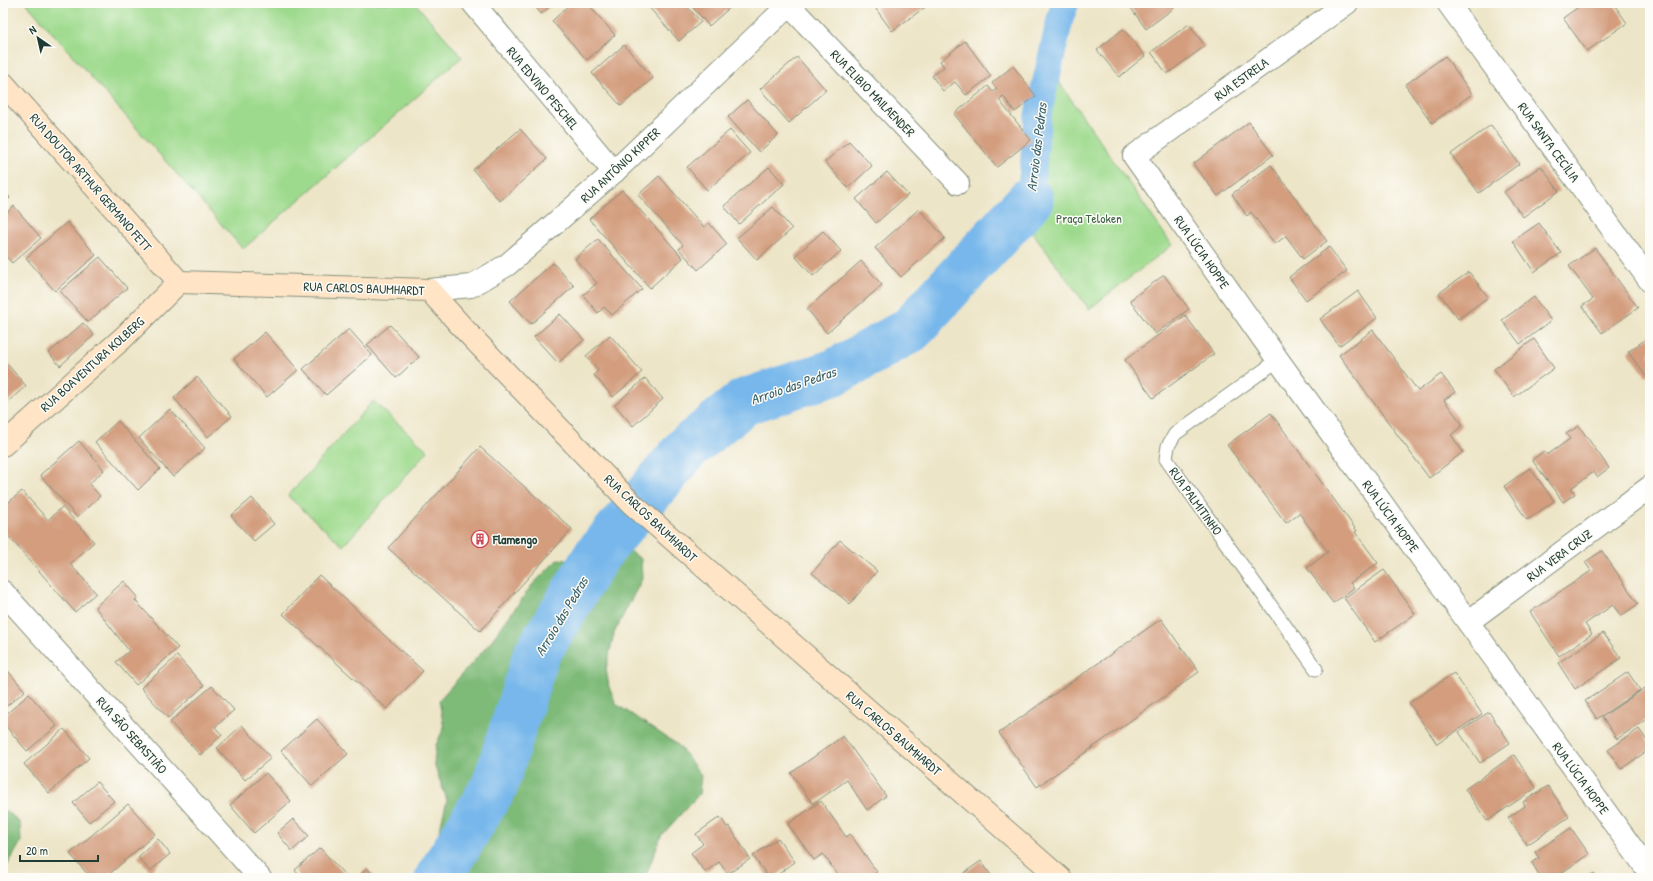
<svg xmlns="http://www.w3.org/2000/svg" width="1653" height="881" font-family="'Patrick Hand',sans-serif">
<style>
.green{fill:#9eda8d;stroke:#5e8c60}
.forest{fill:#7eba78;stroke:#4e7c56}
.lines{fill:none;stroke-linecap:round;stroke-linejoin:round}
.canal{stroke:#77b7eb;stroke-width:27}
.river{stroke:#77b7eb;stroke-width:47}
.building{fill:#d39d7e}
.lane-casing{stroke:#86917e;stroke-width:15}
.street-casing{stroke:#86917e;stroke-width:24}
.secondary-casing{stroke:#86917e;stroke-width:24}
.lane{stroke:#fff;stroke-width:13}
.street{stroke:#fff;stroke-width:22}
.secondary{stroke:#ffe4c6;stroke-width:22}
.labels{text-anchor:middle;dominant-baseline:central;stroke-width:3;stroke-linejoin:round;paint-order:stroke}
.street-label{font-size:13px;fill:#1f3d34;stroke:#fdfcf7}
.park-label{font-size:13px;fill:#3f644a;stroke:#fdfcf7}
.poi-label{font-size:13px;font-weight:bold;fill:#1f3d34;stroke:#fdfcf7;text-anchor:start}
.water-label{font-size:14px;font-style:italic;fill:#39626b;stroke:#fdfcf7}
</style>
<rect width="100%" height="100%" fill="#fdfcf7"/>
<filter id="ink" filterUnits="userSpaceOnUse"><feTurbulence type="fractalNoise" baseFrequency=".025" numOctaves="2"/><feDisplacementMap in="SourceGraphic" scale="8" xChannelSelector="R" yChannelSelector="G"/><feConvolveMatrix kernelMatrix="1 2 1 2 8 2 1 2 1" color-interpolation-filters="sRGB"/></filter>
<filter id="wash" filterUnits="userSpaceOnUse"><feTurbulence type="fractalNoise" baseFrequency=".012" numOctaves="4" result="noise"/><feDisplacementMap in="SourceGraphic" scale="16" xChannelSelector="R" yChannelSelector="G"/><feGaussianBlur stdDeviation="0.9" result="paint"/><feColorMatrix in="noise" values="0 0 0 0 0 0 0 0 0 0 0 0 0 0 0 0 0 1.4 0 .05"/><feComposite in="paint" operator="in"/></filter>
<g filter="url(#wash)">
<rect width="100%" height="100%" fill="#ede5c7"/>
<g class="green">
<path d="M26,3H415L462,57L243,249Z"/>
<path d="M1054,75L1172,245L1089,309L1025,222L1035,200Z"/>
<path d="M373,401L428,451L343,546L288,496Z"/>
</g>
<g class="forest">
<path d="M627,549L641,559L642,579L614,633L606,669L609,687L616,704L678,745L701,775L699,794L661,836L645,878H420L433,856L447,800L434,764L436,745L444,728L439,700L489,644L532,585L558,559L577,561L593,569Z"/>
<path d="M3,811H7L20,823L21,842L3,873Z"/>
</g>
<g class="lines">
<path class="canal" d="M1030,200L1038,115L1061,15L1066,3"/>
<path class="river" d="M438,878L495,785L536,655L597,555L688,447L744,402L835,372L910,330L1030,200"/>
</g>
<g id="blocks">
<g class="building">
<path d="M532,3H554L541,14Z"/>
<path d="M571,3H587L615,35L587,60L552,21Z"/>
<path d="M645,3H684L701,22L679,41Z"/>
<path d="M689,3H735L709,26Z"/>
<path d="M883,3H931L892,31L876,9Z"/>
<path d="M1130,3H1170L1174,8L1146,29L1128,4Z"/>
<path d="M1584,3H1613L1627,23L1587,51L1563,18Z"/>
<path d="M1189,24L1205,46L1167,74L1151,52Z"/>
<path d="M1123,29L1145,56L1119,77L1097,50Z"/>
<path d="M965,41L991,76L966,95L955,82L943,91L932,76L944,67L940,61Z"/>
<path d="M624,45L653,78L621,106L592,73Z"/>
<path d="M1445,56L1472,94L1432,123L1405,85Z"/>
<path d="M797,57L826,90L789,123L760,89Z"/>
<path d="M1013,66L1036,96L1015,112L1003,96L999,100L1031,140L997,167L954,114L988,86L993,92L997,89L992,83Z"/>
<path d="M747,100L778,135L759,152L728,117Z"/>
<path d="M1249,122L1273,155L1218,196L1193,164Z"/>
<path d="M1491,125L1519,164L1479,193L1451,154Z"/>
<path d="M520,129L547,159L500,201L473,170Z"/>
<path d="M730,130L750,153L707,190L687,167Z"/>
<path d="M849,141L872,166L848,188L825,162Z"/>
<path d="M1271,165L1327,241L1303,259L1286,236L1275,244L1251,212L1247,216L1232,194Z"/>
<path d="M1541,166L1559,191L1523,217L1504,192Z"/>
<path d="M769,167L784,184L739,224L724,206Z"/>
<path d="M887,172L908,195L876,223L856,199Z"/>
<path d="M659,176L704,227L709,223L727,244L698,270L679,249L683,245L638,195Z"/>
<path d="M3,190L10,198L3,204Z"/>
<path d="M622,190L683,258L650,288L589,219Z"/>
<path d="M14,206L41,238L12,263L3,253V216Z"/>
<path d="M773,207L792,229L757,260L737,238Z"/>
<path d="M919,209L945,238L901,277L875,248Z"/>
<path d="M67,222L96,255L55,291L26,258Z"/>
<path d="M1539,223L1561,253L1534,272L1513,241Z"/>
<path d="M823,231L841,251L813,276L795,256Z"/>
<path d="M598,239L642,289L612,315L604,307L598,313L583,295L597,283L575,259Z"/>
<path d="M1329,247L1347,271L1306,300L1289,277Z"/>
<path d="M1595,248L1638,308L1602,333L1582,306L1593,299L1569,266Z"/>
<path d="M100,257L127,288L88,322L60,291Z"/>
<path d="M861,261L882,285L827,333L807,309Z"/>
<path d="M553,263L574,286L531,324L510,301Z"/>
<path d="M1469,272L1488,297L1458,319L1439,293Z"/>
<path d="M1164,275L1189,309L1155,334L1130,300Z"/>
<path d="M1358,291L1377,318L1339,346L1320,319Z"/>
<path d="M1534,297L1551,321L1520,344L1502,320Z"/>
<path d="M560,314L584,340L558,363L534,337Z"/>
<path d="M1185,315L1214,354L1153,398L1125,360Z"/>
<path d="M83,323L94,335L60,366L49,353Z"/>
<path d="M390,325L419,357L396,378L367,345Z"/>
<path d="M349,329L372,355L326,395L303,369Z"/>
<path d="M1373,330L1418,391L1441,374L1455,392L1444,400L1463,425L1451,435L1463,452L1429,478L1339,355Z"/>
<path d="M265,332L298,370L267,397L234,359Z"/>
<path d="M610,335L642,372L613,397L594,375L598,370L586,356Z"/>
<path d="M1650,336V373L1646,376L1628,352Z"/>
<path d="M1534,339L1554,368L1514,397L1494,369Z"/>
<path d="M3,359L26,386L3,406Z"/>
<path d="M197,377L232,416L208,437L174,398Z"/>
<path d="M645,378L663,399L633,426L615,405Z"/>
<path d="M170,409L205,448L173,477L139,438Z"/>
<path d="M1271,413L1357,531L1355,532L1378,563L1350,583L1354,588L1333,603L1307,568L1328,552L1299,513L1286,523L1227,445Z"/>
<path d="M118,421L160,469L138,490L95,442Z"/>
<path d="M1579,426L1609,468L1597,477L1594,472L1571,488L1575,494L1563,502L1532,460L1544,451L1547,455L1570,439L1566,434Z"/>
<path d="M79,441L104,470L89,484L100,496L77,517L40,475Z"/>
<path d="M480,447L572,529L480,631L388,548Z"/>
<path d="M1530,468L1554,501L1527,520L1504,486Z"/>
<path d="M22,491L48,520L62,507L94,542L70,564L96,593L75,612L3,530V507Z"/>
<path d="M252,498L274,524L254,541L231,516Z"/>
<path d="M840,540L877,571L850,604L812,573Z"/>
<path d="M1602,551L1638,604L1621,616L1613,605L1585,624L1592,634L1559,656L1530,612L1591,571L1585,562Z"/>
<path d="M1384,570L1415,614L1375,642L1344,598Z"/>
<path d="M319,575L423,671L387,709L283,614Z"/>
<path d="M124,581L138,597L135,600L178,648L136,685L116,662L129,651L95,607Z"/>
<path d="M1161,619L1199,672L1037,787L999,733Z"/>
<path d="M1603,633L1621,658L1575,689L1558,663Z"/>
<path d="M177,656L204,686L168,718L141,688Z"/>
<path d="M8,671L25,691L3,709V675Z"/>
<path d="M1628,672L1640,690L1597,719L1585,701Z"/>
<path d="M1454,673L1482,714L1437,744L1409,703Z"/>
<path d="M212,686L234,710L215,727L222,735L200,755L170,722Z"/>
<path d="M1648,686L1650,688V717L1617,739L1602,717Z"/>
<path d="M29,694L57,726L27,751L3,723V717Z"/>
<path d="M1489,712L1510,743L1480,763L1459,732Z"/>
<path d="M317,719L348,754L312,786L281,751Z"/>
<path d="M242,725L271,758L245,780L217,748Z"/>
<path d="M64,729L89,758L49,793L24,764Z"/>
<path d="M1639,729L1650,745V749L1621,769L1608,750Z"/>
<path d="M843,736L886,796L867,810L847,780L813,804L791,773Z"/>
<path d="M1514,755L1536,788L1487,821L1465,789Z"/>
<path d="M266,773L291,801L254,833L230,805Z"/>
<path d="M97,782L114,801L89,822L73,803Z"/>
<path d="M1548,786L1569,817L1527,845L1508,818L1525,806L1523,802Z"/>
<path d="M821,801L846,837L850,834L877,872L869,878H840L823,854L814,860L788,824Z"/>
<path d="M128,804L155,834L105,878H91L70,854Z"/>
<path d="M720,817L727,827L729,826L750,859L728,874L719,862L705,872L691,853L703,844L696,834Z"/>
<path d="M293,819L309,836L292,851L277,833Z"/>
<path d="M1571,828L1589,854L1554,878L1551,876L1548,878H1541L1532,863L1539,858L1535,852Z"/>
<path d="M778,838L795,862L773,878H769L753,856Z"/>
<path d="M158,839L170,854L150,871L138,857Z"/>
<path d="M320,848L345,875L342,878H301L295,870Z"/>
<path d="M981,861L993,878H957Z"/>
<path d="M367,868L376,878H357Z"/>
<path d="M1594,873L1598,878H1586Z"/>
</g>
</g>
</g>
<g filter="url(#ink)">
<use href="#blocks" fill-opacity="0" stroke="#86917e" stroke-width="1"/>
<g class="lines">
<defs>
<path id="lane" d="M1278,360L1175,434L1168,446L1166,459L1316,669"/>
<g id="street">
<path d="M473,3L614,172"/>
<path d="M787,3L958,183"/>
<path d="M1347,3L1134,156L1278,360L1650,873"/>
<path d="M1448,3L1650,281"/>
<path d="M429,290L471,286L507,265L614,172L791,3"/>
<path d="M3,592L260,878"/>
<path d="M1468,622L1650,487"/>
</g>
<g id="secondary">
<path d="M3,83L179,282"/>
<path d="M179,282L429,290L464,329L631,503L1060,878"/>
<path d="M3,445L124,337L179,282"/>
</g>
</defs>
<use href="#lane" class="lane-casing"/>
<use href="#street" class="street-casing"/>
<use href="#secondary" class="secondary-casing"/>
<use href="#lane" class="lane"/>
<use href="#street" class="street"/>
<use href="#secondary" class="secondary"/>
</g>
</g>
<defs>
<symbol id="building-ring" viewBox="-11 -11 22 22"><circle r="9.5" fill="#fdfcf7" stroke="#d1495b" stroke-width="1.5"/><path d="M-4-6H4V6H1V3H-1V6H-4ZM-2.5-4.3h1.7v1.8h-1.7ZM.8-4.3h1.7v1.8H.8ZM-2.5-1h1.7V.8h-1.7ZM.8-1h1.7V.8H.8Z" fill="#d1495b"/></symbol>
</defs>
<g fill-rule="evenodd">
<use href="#building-ring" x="470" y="529" width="20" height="20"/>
</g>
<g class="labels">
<g class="street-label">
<text transform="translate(1241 79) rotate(-36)">RUA ESTRELA</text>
<text transform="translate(543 88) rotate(50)">RUA EDVINO PESCHEL</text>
<text transform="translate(873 93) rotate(46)">RUA ELIBIO MAILAENDER</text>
<text transform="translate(1549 142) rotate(54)">RUA SANTA CECÍLIA</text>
<text transform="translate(620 165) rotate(-43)">RUA ANTÔNIO KIPPER</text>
<text transform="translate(91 182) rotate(49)">RUA DOUTOR ARTHUR GERMANO FETT</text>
<text transform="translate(1202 252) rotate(55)">RUA LÚCIA HOPPE</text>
<text transform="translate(364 288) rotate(2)">RUA CARLOS BAUMHARDT</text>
<text transform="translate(92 364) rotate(-42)">RUA BOAVENTURA KOLBERG</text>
<text transform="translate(1196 501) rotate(54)">RUA PALMITINHO</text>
<text transform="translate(1391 516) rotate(54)">RUA LÚCIA HOPPE</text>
<text transform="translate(651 518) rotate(43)">RUA CARLOS BAUMHARDT</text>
<text transform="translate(1559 555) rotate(-37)">RUA VERA CRUZ</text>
<text transform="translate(894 733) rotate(41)">RUA CARLOS BAUMHARDT</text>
<text transform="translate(132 735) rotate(48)">RUA SÃO SEBASTIÃO</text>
<text transform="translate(1581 778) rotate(54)">RUA LÚCIA HOPPE</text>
</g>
<g class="park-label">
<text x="1089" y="218">Praça Teloken</text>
</g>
<g class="poi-label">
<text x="493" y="539">Flamengo</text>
</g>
<g class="water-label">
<text transform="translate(1036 147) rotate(-83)">Arroio das Pedras</text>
<text transform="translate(793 385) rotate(-19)">Arroio das Pedras</text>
<text transform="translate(561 616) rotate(-59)">Arroio das Pedras</text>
</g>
</g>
<rect width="1653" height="881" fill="none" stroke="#fdfcf7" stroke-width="16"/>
<g transform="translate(38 38) rotate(326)" stroke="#fdfcf7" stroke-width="3" paint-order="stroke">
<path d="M0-3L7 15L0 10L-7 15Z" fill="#1f3d34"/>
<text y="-6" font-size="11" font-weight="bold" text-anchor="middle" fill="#1f3d34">N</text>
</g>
<path d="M20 855v6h78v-6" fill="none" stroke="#1f3d34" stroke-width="2"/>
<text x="26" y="855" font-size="12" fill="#1f3d34" stroke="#fdfcf7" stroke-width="3" paint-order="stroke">20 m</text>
</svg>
